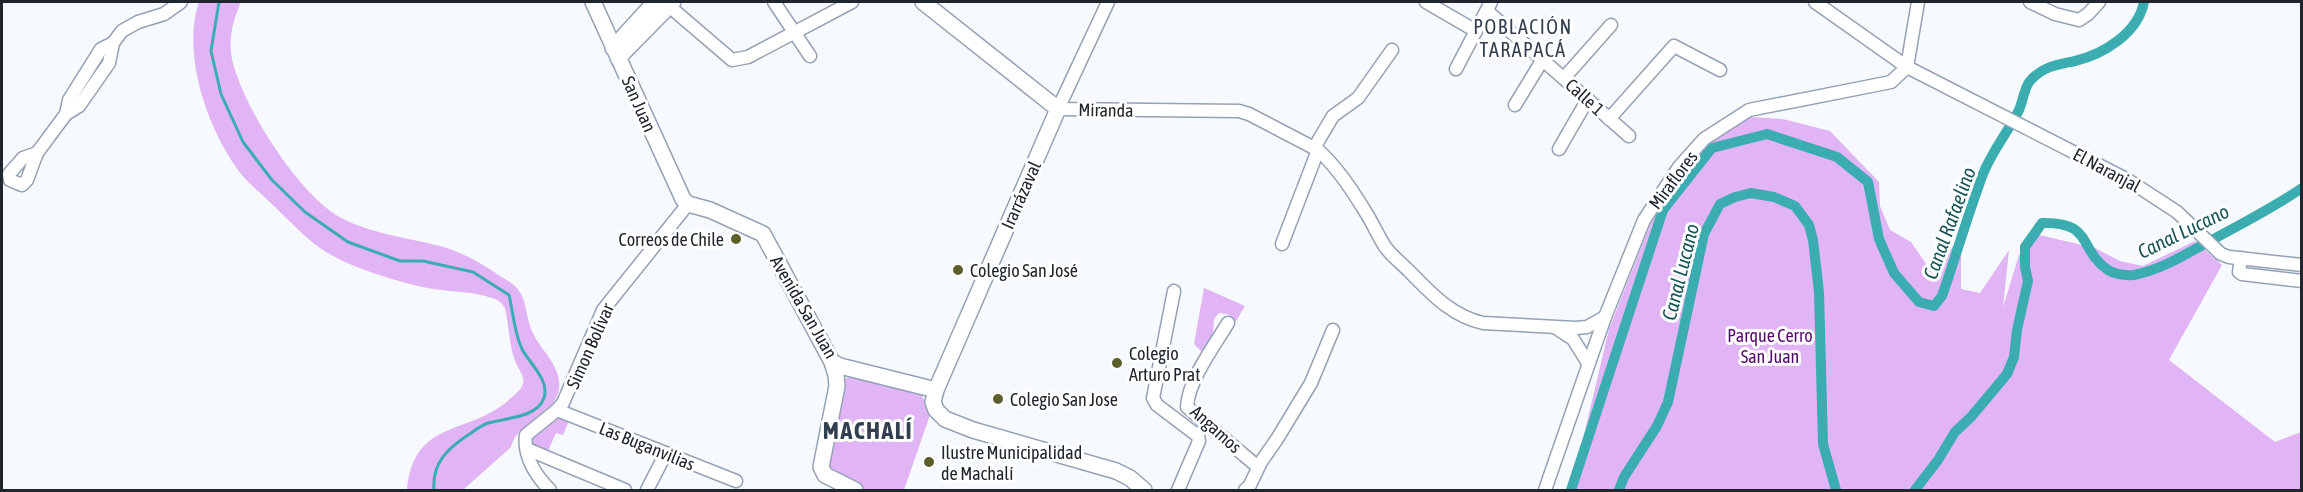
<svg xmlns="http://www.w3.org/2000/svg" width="2303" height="492" font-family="'Asap Condensed',sans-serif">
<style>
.green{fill:#e1b4f6}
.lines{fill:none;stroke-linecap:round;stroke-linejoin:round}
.stream{stroke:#3badb1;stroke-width:3}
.canal{stroke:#3badb1;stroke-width:10}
.minor-casing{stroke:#94a2b6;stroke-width:15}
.major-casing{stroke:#94a2b6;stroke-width:18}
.minor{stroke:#fff;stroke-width:12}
.major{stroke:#fff;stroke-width:15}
.poi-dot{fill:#5c5e2b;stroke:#fff;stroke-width:2}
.labels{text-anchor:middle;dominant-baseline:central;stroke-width:6;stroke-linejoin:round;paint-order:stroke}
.street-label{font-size:18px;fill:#20262e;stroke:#fff}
.poi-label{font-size:18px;fill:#20262e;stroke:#fff;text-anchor:start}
.park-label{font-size:18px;fill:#52086b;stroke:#fff}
.neighbourhood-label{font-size:20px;letter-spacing:1.5px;fill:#323f4f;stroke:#fff}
.water-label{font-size:20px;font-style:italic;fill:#155557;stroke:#fff}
.district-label{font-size:24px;font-weight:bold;letter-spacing:1.5px;fill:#323f4f;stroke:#fff}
</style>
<rect width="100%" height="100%" fill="#f6f9fd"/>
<g class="green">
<path d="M199,2H241C233,20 228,39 232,59C242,105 296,190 336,215C369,234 405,237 440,246C461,252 480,262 497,274C503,278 511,282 516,287C528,300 525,318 533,333C540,349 557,362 559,381C563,414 517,420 511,447L464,489L465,490H407C414,417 469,437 511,398C515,394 521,390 523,384C525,377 519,370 516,363C509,346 509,326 505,308C502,304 500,301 495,299C474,291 449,292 427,288C404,283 380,276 357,267C317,251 307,238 277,209C265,197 252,187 241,174C208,131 181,54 199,2Z"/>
<path d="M1750,117L1783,119L1830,131L1879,182L1880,206L1890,230L1911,242L1933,274L1961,235V289L1980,293L2009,250L2003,307L2019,255L2035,234L2095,248L2120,261L2143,266L2195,241L2222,265L2169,360L2275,442L2301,432V490H1571L1609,329L1651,223L1682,172L1708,143Z"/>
<path d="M1204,288L1245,306L1233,326V321L1230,315L1220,313C1211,319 1215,323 1213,332C1211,338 1205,345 1201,351L1194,344Z"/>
<path d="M851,376L920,391L930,415L904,490H863L830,473L825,461L843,380Z"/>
<path d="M557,416L570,418L563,435L556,433L547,453L531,445L532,435Z"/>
</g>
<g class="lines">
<path class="stream" d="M219,2L211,51L221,94L243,142L272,180L305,212L348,242L400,261H423L473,272L509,295C513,311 514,333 522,349C529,363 550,380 544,398C537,418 505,418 488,423C480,426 474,431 468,435C447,449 432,463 434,490"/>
<g class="canal">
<path d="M1571,490L1663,210L1712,148L1767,134L1837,157L1868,182L1879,239L1894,273L1919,302L1934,306L1942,296C1956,256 1968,214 1983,174C1992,151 2008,132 2019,110C2023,101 2024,88 2030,81C2043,66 2057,65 2075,61C2104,54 2138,33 2144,2"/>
<path d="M1619,490L1624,477L1657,426L1668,402L1704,234L1720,204L1735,197L1751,193L1774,197L1795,206L1809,225L1813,240L1819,292L1823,444L1836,490"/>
<path d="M1915,490L1938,460L1955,432L1971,417L2007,374L2014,357L2017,330L2028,281L2025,267V247L2042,223C2094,222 2077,248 2108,270C2114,274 2127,276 2134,275C2161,270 2186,254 2210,241C2241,224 2273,208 2302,188"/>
</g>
<defs>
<g id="minor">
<path d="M774,2L810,56"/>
<path d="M1108,2L1058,109L1239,111L1249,114L1318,150C1338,168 1354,193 1368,216C1374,226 1379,238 1386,248C1392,256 1401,263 1409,271C1431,293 1451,316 1483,323L1576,328L1587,327L1605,317"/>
<path d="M1426,2L1476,31"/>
<path d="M1815,2L1907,67L2128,180L2177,212L2221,254L2229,257L2302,265"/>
<path d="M2030,2L2055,14L2079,20L2088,14L2099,2"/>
<path d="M669,6L732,60L748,57L852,2"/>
<path d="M1487,11L1629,136"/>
<path d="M1456,69L1491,2"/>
<path d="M1564,78L1611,25"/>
<path d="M1515,105L1543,59"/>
<path d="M66,114L69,100L101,49L113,43"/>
<path d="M1609,119L1674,46L1720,70"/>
<path d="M1314,148L1333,116L1358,98L1392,50"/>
<path d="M1559,149L1588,99"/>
<path d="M37,153L66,114L79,106L109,63L113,43L122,31L138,22L164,14L181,2"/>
<path d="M37,153L27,180L22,185L10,180L9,174L23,158Z"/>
<path d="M1282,244L1318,150"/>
<path d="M2241,258L2239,272L2242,274L2302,281"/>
<path d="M1174,291L1153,398L1157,405L1198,436L1199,441L1178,490"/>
<path d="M1228,323C1214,346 1188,381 1187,407L1258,467"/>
<path d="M1556,328L1573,339L1588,363"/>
<path d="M557,410L736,481"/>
<path d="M527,449L625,490"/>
<path d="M550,490C536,476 523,456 526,435L557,410L563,403L603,310L688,204"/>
<path d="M647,490L666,453"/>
<path d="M1245,490L1250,485L1261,462L1277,439L1311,383L1333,330"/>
<path d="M1545,490L1605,317L1644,220L1679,167L1704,139L1749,110L1891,82L1907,67L1918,2"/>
</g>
<g id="major">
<path d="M593,2L683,199L688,204L710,210L763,234L832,362L836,375L837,386L821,467L825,475L855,490"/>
<path d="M923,2L1058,109L936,390L933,402L936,410L945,419L973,430L1116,471L1130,478L1144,490"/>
<path d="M613,48L655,2"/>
<path d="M618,58L673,2"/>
<path d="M832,362L840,366L936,390"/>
</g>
</defs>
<use href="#minor" class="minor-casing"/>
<use href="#major" class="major-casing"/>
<use href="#minor" class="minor"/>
<use href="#major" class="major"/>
</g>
<g class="poi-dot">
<circle cx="736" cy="239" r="6"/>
<circle cx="958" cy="270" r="6"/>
<circle cx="1117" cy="363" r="6"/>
<circle cx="998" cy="399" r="6"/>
<circle cx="929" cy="462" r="6"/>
</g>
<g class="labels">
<g class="street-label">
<text transform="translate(1585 97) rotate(42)">Calle 1</text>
<text transform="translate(639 104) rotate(66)">San Juan</text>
<text transform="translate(1106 110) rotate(1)">Miranda</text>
<text transform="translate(2107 170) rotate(28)">El Naranjal</text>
<text transform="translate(1673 180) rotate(-53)">Miraflores</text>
<text transform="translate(1021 195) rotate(-66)">Irarrázaval</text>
<text transform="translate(804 307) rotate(60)">Avenida San Juan</text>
<text transform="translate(590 346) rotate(-66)">Simon Bolívar</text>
<text transform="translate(1216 429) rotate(42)">Angamos</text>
<text transform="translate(647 446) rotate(22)">Las Buganvilias</text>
</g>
<g class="poi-label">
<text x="724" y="239" text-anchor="end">Correos de Chile</text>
<text x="970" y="270">Colegio San José</text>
<text x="1129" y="353">Colegio<tspan x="1129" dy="21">Arturo Prat</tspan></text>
<text x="1010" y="399">Colegio San Jose</text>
<text x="941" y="452">Ilustre Municipalidad<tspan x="941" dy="21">de Machalí</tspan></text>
</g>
<g class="park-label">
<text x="1770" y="335">Parque Cerro<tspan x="1770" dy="21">San Juan</tspan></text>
</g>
<g class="neighbourhood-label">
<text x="1523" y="26">POBLACIÓN<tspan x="1523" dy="23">TARAPACÁ</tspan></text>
</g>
<g class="water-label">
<text transform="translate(1949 223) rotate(-70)">Canal Rafaelino</text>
<text transform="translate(2183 231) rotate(-26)">Canal Lucano</text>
<text transform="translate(1680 272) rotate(-76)">Canal Lucano</text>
</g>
<g class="district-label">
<text x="868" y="430">MACHALÍ</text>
</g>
</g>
<rect width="2303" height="492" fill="none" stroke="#20262e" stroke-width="6"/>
</svg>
